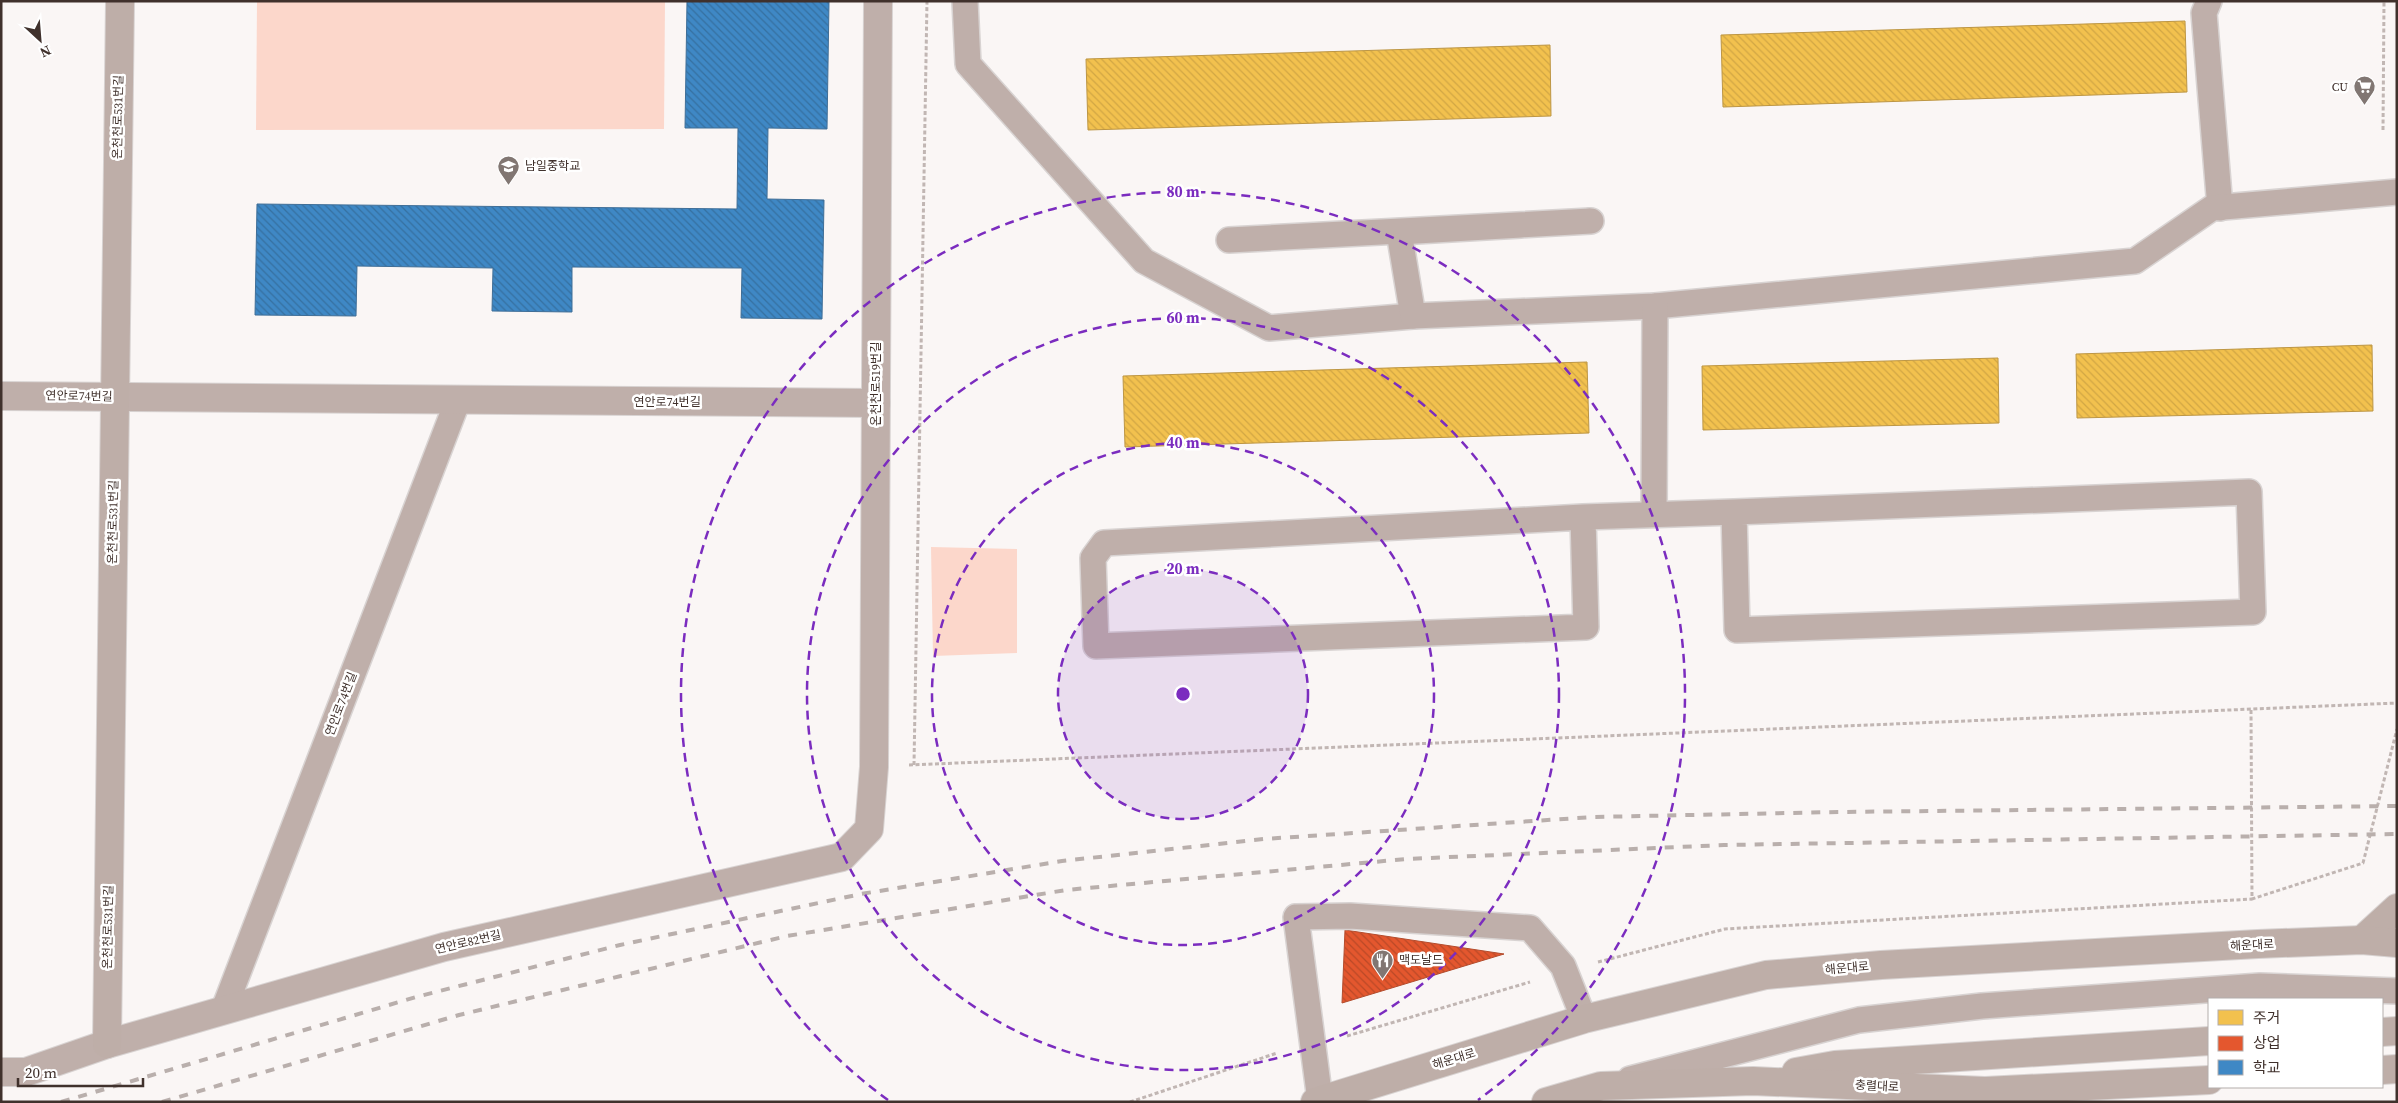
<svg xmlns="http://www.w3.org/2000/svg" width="2398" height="1103" font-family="'Source Serif 4','Noto Sans KR',serif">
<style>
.pitch{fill:#fcd7cb}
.homes{fill:url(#homes-back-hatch);stroke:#bd9644}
.shops{fill:url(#shops-back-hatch);stroke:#b34c2d}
.schools{fill:url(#schools-back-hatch);stroke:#3f6e97}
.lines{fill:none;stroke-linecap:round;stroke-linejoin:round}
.lane-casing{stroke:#d8d3d2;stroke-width:28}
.street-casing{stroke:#d8d3d2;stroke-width:30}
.secondary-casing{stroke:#d8d3d2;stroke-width:30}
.path{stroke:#c1b6b3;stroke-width:3;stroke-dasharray:4 2.5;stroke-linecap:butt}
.lane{stroke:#bfafaa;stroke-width:25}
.street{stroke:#bfafaa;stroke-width:28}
.secondary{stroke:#beaea8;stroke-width:28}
.rail{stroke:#b9afac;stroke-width:4;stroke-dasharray:9 9;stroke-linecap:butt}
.ring{fill:none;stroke:#7b2cbf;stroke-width:2.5;stroke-dasharray:9 6}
.labels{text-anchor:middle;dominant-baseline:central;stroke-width:5;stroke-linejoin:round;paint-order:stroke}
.poi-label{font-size:12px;fill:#40312c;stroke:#fff;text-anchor:start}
.street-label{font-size:12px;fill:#40312c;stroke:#fff}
.centre{fill:#7b2cbf;stroke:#fff;stroke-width:2.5}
.ring-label{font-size:15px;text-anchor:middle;font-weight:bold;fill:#7b2cbf;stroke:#fff;stroke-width:5;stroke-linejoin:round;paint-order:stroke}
</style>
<defs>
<pattern id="homes-back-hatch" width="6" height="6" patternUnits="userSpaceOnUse" patternTransform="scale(1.25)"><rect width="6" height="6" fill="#f2c14e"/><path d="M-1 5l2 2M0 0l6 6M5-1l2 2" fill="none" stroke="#d1a644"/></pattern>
<pattern id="shops-back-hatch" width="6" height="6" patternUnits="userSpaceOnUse" patternTransform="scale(1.25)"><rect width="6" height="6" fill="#e4572e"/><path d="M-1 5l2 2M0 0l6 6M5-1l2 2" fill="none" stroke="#ba4927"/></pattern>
<pattern id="schools-back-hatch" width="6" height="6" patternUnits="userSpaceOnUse" patternTransform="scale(1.25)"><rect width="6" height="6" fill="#3f88c5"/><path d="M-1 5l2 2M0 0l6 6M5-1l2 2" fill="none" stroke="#3670a0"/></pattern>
</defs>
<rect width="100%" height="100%" fill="#faf6f5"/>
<g class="pitch">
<path d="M257,1H665L664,129L256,130Z"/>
<path d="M931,547L1017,549V653L933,656Z"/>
</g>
<g class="homes">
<path d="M2185,21L2187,92L1723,107L1721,35Z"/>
<path d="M1550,45L1551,116L1088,130L1086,59Z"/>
<path d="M2372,345L2373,411L2077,418L2076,354Z"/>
<path d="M1998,358L1999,423L1703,430L1702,366Z"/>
<path d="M1587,362L1589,433L1125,447L1123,376Z"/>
</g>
<path class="shops" d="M1345,930L1504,954L1342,1003Z"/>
<path class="schools" d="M687,1H829L827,129L768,128L767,199L824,200L822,319L741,318L742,268L572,267V312L492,311L493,268L357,266L356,316L255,315L257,204L737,209L738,128H685Z"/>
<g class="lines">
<defs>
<g id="lane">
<path d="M965,1L968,64L1144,261L1269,328L1413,316"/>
<path d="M2209,1L2204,13L2220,208"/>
<path d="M1229,240L1591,221L1399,232L1413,316L1655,306L2135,261L2212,208L2397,192"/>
<path d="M1654,513L1655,306"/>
<path d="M1583,517L1586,627L1096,646L1093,558L1104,543L1583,517L1734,512L2249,492L2253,612L1737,630L1734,512"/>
<path d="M224,1009L458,400"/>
<path d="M1630,1079L1859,1020L1982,1006L2260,986L2397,991"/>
<path d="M1320,1100L1296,917L1350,916L1530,928L1563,966L1584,1019"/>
</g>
<g id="street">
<path d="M1,396L876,403"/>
<path d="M1,1072H26L107,1044L444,947L842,857L869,829L874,767L878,1"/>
</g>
<g id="secondary">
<path d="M2362,940L2397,908"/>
<path d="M2382,1032L2397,1031"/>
<path d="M107,1044L120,1"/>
<path d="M2382,1070L2397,1069"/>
<path d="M1796,1072L1835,1065L2209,1041"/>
<path d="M1315,1102L1584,1019L1766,975L1881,965L2258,944L2362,940L2397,943"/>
<path d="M1546,1102L1601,1086L1753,1081L1985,1091L2209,1080"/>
</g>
</defs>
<use href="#lane" class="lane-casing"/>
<use href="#street" class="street-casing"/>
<use href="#secondary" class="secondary-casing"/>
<g class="path">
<path d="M2383,130L2384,1"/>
<path d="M2251,710L2252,899L2363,863L2397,729"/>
<path d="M909,765L2397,703"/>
<path d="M914,765L927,1"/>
<path d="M1598,962L1725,929L2252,899"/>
<path d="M1347,1036L1530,982"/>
<path d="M1130,1102L1277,1053"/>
</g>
<use href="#lane" class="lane"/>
<use href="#street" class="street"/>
<use href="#secondary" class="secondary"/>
<g class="rail">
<path d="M61,1102L416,997L620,945L861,894L1062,861L1264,839L1593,817L1838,812L2397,806"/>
<path d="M162,1102L459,1015L787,936L1066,890L1406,859L1724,845L2397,834"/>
</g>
</g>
<circle cx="1183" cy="694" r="125" fill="#7b2cbf" fill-opacity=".12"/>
<g class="ring">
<circle cx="1183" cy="694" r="125"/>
<circle cx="1183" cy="694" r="251"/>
<circle cx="1183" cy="694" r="376"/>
<path d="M888 1100A502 502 0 1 1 1478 1100"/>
</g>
<defs>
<symbol id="supermarket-pin" viewBox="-11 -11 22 30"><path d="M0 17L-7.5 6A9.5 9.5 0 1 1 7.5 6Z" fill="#817672" stroke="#fff"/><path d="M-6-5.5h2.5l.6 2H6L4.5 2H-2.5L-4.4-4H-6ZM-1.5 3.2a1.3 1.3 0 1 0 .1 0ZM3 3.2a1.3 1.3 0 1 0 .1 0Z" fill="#fff"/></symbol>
<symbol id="school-pin" viewBox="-11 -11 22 30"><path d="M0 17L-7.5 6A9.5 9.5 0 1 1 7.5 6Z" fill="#817672" stroke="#fff"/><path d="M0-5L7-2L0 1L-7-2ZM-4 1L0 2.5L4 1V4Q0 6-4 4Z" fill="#fff"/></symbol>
<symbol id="restaurant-pin" viewBox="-11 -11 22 30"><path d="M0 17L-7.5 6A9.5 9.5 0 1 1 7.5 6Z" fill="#817672" stroke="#fff"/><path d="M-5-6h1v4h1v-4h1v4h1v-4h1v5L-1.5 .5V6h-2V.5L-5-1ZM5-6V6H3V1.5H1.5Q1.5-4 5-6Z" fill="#fff"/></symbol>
</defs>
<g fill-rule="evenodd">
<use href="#supermarket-pin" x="2352" y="74" width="25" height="34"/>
<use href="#school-pin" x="496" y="154" width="25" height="34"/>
<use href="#restaurant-pin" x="1370" y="948" width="25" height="34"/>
</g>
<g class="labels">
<g class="poi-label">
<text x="2348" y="87" text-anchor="end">CU</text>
<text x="525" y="166">남일중학교</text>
<text x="1399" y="960">맥도날드</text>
</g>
<g class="street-label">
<text transform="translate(118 117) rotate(-89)">온천천로531번길</text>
<text transform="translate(876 384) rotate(-90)">온천천로519번길</text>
<text transform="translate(79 396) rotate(1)">연안로74번길</text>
<text x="667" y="402">연안로74번길</text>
<text transform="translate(113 522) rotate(-89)">온천천로531번길</text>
<text transform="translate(341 704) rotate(-69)">연안로74번길</text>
<text transform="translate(108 927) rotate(-89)">온천천로531번길</text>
<text transform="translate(468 942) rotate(-13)">연안로82번길</text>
<text transform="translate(2252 945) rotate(-3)">해운대로</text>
<text transform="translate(1847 968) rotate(-5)">해운대로</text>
<text transform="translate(1454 1059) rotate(-17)">해운대로</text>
<text transform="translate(1877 1086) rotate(3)">충렬대로</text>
</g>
</g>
<circle cx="1183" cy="694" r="8" class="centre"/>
<g class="ring-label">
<text x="1183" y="197">80 m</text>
<text x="1183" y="323">60 m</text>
<text x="1183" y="448">40 m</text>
<text x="1183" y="574">20 m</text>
</g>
<rect width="2398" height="1103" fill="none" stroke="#40312c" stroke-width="5"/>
<rect x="2208" y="998" width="175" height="90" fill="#ffffff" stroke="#b3adab"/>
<rect x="2218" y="1010" width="25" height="15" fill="#f2c14e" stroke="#b3adab"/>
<text x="2253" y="1023" font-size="15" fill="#40312c">주거</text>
<rect x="2218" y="1036" width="25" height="15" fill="#e4572e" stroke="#b3adab"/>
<text x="2253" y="1048" font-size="15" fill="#40312c">상업</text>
<rect x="2218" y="1060" width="25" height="15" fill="#3f88c5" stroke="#b3adab"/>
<text x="2253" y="1073" font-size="15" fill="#40312c">학교</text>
<g transform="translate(40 40) rotate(154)" stroke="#ffffff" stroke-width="4" paint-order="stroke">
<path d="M0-4L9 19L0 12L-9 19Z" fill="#40312c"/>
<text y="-8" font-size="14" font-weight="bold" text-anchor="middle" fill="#40312c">N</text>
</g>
<path d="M18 1078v8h125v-8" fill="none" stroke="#40312c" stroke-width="2.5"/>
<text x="25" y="1078" font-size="15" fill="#40312c" stroke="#ffffff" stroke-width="4" paint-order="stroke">20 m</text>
</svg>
